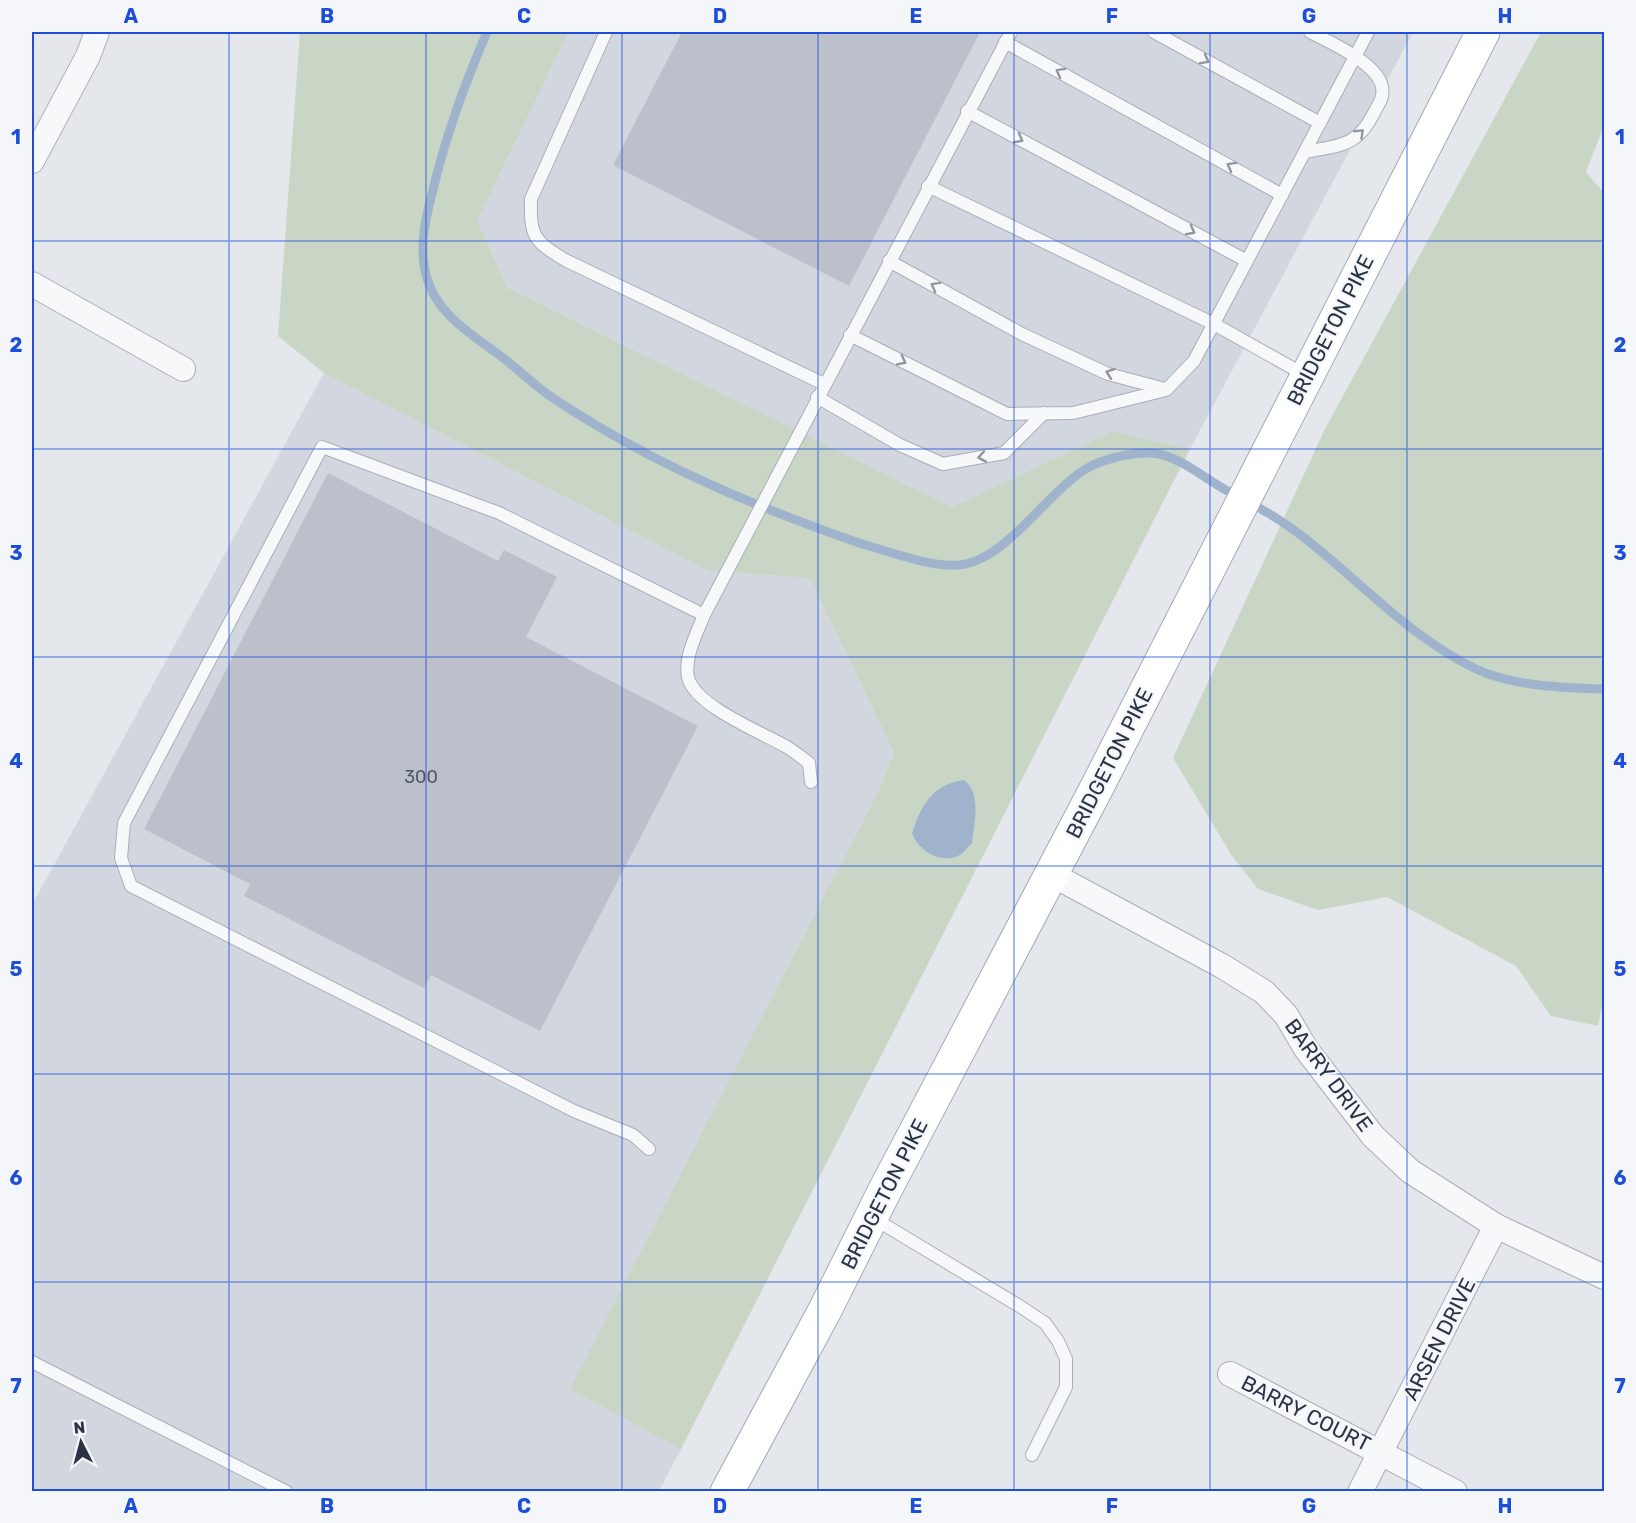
<svg xmlns="http://www.w3.org/2000/svg" width="1636" height="1523" font-family="Rubik,sans-serif">
<style>
.built{fill:#d2d6de}
.green{fill:#c9d6c5}
.water{fill:#9fb4cc}
.lines{fill:none;stroke-linecap:round;stroke-linejoin:round}
.stream{stroke:#9fb4cc;stroke-width:9}
.building{fill:#bbc0ca}
.lane-casing{stroke:#a9aeb7;stroke-width:14}
.street-casing{stroke:#a9aeb7;stroke-width:26}
.primary-casing{stroke:#a3abb8;stroke-width:35}
.lane{stroke:#f7f8fa;stroke-width:12}
.street{stroke:#f7f8fa;stroke-width:24}
.primary{stroke:#fff;stroke-width:33}
.oneway{stroke:#9196a0}
.grid{fill:none;stroke:#1d4ed8;stroke-width:1.5;stroke-opacity:0.55}
.labels{text-anchor:middle;dominant-baseline:central;stroke-width:4.5;stroke-linejoin:round;paint-order:stroke}
.number-label{font-size:18px;fill:#4f5766}
.street-label{font-size:21px;fill:#2b3445;stroke:#f4f6f9}
.neatline{fill:none;stroke:#1d4ed8;stroke-width:2}
.grid-label{font-size:20px;text-anchor:middle;font-weight:bold;fill:#1d4ed8}
</style>
<rect width="100%" height="100%" fill="#e4e7ec"/>
<g class="built">
<path d="M569,32H1413L1190,449L1113,431L952,507L508,288L477,221Z"/>
<path d="M324,373L709,571L810,578L894,753L878,792L571,1389L681,1449L659,1491L32,1492V905Z"/>
</g>
<g class="green">
<path d="M300,32H569L477,221L508,288L952,507L1113,431L1190,449L681,1449L570,1389L878,792L894,753L810,578L709,571L324,373L278,336Z"/>
<path d="M1541,32H1604V126L1586,172L1604,193V996L1598,1026L1551,1016L1516,966L1387,897L1318,910L1258,889L1232,856L1173,758L1324,431Z"/>
</g>
<path class="water" d="M964,780C982,793 974,824 972,843C968,847 963,854 958,856C939,864 918,850 912,833C922,804 932,785 964,780Z"/>
<g class="lines">
<path class="stream" d="M487,32C464,85 445,138 432,194C425,220 419,248 426,275C436,315 472,334 502,357C519,370 535,386 553,398C626,447 705,485 786,516C817,528 847,540 879,549C903,556 933,567 959,565C1004,561 1044,497 1081,472C1094,463 1110,458 1126,455C1137,453 1148,452 1159,454C1182,459 1203,477 1224,489C1253,504 1281,519 1307,540C1363,584 1411,638 1476,669C1512,686 1565,688 1604,689"/>
</g>
<g class="building">
<path d="M682,32H980L849,286L613,165Z"/>
<path d="M328,473L498,561L504,550L557,577L526,637L698,726L540,1031L431,975L424,988L244,896L250,884L144,829Z"/>
</g>
<g class="lines">
<defs>
<g id="lane">
<path d="M606,32L531,199C530,237 534,241 565,260L824,384"/>
<path d="M1154,32L1320,123"/>
<path d="M1005,42L1282,195"/>
<path d="M967,111L1247,261"/>
<path d="M1306,152C1340,145 1357,147 1374,113C1376,108 1381,102 1382,96C1389,67 1329,42 1310,32"/>
<path d="M928,186L1214,324L1305,375"/>
<path d="M889,261L1022,334L1108,374L1165,389"/>
<path d="M850,335L1007,414L1073,413L1166,390L1194,361L1368,32"/>
<path d="M817,397L900,445L943,464L1004,453L1044,413"/>
<path d="M704,615L1011,32"/>
<path d="M649,1149L633,1135L574,1111L131,886L121,858L124,823L322,447L499,513L704,615C697,633 684,657 688,677C694,706 763,733 787,747C795,752 802,758 809,763L811,782"/>
<path d="M873,1218L1021,1307L1045,1323L1058,1341L1066,1359V1387L1032,1455"/>
<path d="M32,1362L287,1492"/>
</g>
<g id="street">
<path d="M32,161L88,56L97,32"/>
<path d="M32,284L183,369"/>
<path d="M1051,874L1222,966L1264,992L1286,1015L1306,1049L1373,1136L1410,1171L1496,1226L1604,1277"/>
<path d="M1230,1374L1455,1492"/>
<path d="M1360,1492L1496,1226"/>
</g>
<path id="primary" d="M727,1492L825,1310L885,1190L1095,791L1483,32"/>
</defs>
<use href="#lane" class="lane-casing"/>
<use href="#street" class="street-casing"/>
<use href="#primary" class="primary-casing"/>
<use href="#lane" class="lane"/>
<use href="#street" class="street"/>
<use href="#primary" class="primary"/>
</g>
<defs><path id="oneway-chevron" d="M-2-3.5L2.5 0L-2 3.5" fill="none" stroke-width="1.6" stroke-linecap="round" stroke-linejoin="round" transform="scale(1.5)"/></defs>
<g class="oneway">
<use href="#oneway-chevron" transform="translate(1205 60) rotate(29)"/>
<use href="#oneway-chevron" transform="translate(1060 72) rotate(-151)"/>
<use href="#oneway-chevron" transform="translate(1360 133) rotate(-44)"/>
<use href="#oneway-chevron" transform="translate(1019 139) rotate(28)"/>
<use href="#oneway-chevron" transform="translate(1231 166) rotate(-151)"/>
<use href="#oneway-chevron" transform="translate(1191 231) rotate(28)"/>
<use href="#oneway-chevron" transform="translate(935 286) rotate(-151)"/>
<use href="#oneway-chevron" transform="translate(902 361) rotate(27)"/>
<use href="#oneway-chevron" transform="translate(1110 373) rotate(-160)"/>
<use href="#oneway-chevron" transform="translate(982 457) rotate(170)"/>
</g>
<path class="grid" d="M229,32V1492M426,32V1492M622,32V1492M818,32V1492M1014,32V1492M1210,32V1492M1407,32V1492M32,241H1604M32,449H1604M32,657H1604M32,866H1604M32,1074H1604M32,1282H1604"/>
<g class="labels">
<g class="number-label">
<text x="421" y="777">300</text>
</g>
<g class="street-label">
<text transform="translate(1330 330) rotate(-63)">BRIDGETON PIKE</text>
<text transform="translate(1109 763) rotate(-63)">BRIDGETON PIKE</text>
<text transform="translate(1329 1075) rotate(54)">BARRY DRIVE</text>
<text transform="translate(884 1194) rotate(-63)">BRIDGETON PIKE</text>
<text transform="translate(1439 1339) rotate(-63)">ARSEN DRIVE</text>
<text transform="translate(1306 1413) rotate(27)">BARRY COURT</text>
</g>
</g>
<rect width="1636" height="1523" fill="none" stroke="#f4f6f9" stroke-width="66"/>
<g transform="translate(81 1442) rotate(354)" stroke="#f4f6f9" stroke-width="4.5" paint-order="stroke">
<path d="M0-4.5L10 22L0 15L-10 22Z" fill="#2b3445"/>
<text y="-9" font-size="16" font-weight="bold" text-anchor="middle" fill="#2b3445">N</text>
</g>
<rect x="33" y="33" width="1570" height="1457" class="neatline"/>
<g class="grid-label">
<text x="131" y="23">A</text>
<text x="327" y="23">B</text>
<text x="524" y="23">C</text>
<text x="720" y="23">D</text>
<text x="916" y="23">E</text>
<text x="1112" y="23">F</text>
<text x="1309" y="23">G</text>
<text x="1505" y="23">H</text>
<text x="16" y="144">1</text>
<text x="1620" y="144">1</text>
<text x="16" y="352">2</text>
<text x="1620" y="352">2</text>
<text x="16" y="560">3</text>
<text x="1620" y="560">3</text>
<text x="16" y="768">4</text>
<text x="1620" y="768">4</text>
<text x="16" y="976">5</text>
<text x="1620" y="976">5</text>
<text x="16" y="1185">6</text>
<text x="1620" y="1185">6</text>
<text x="16" y="1393">7</text>
<text x="1620" y="1393">7</text>
<text x="131" y="1513">A</text>
<text x="327" y="1513">B</text>
<text x="524" y="1513">C</text>
<text x="720" y="1513">D</text>
<text x="916" y="1513">E</text>
<text x="1112" y="1513">F</text>
<text x="1309" y="1513">G</text>
<text x="1505" y="1513">H</text>
</g>
</svg>
